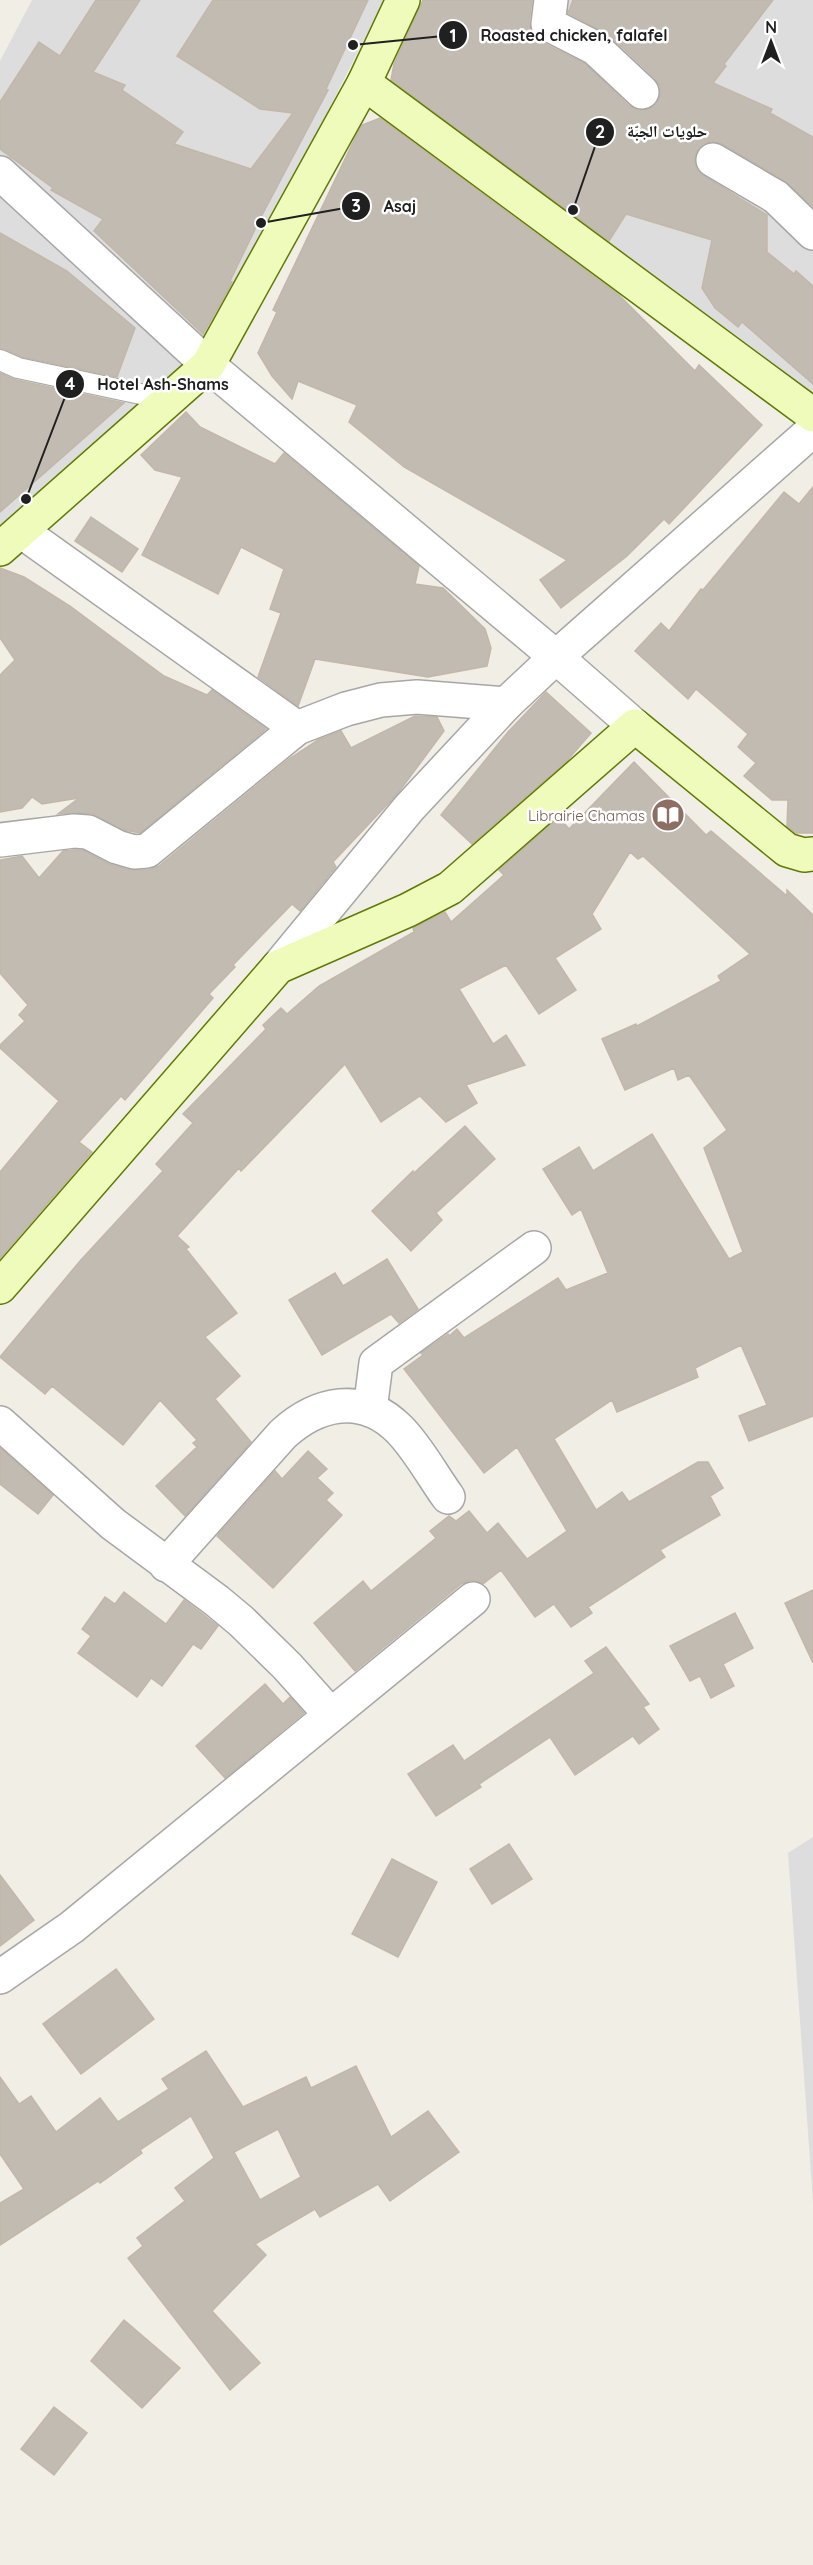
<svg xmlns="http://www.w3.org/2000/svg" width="813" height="2565" font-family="Quicksand,'Noto Naskh Arabic',sans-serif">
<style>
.residential{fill:#dedddd}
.building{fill:#c1bbb2;stroke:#c3b7a8;stroke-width:1.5;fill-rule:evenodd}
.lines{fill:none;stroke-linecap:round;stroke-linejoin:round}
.lane-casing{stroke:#a7a7a7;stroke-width:22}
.street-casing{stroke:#a7a7a7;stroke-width:36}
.secondary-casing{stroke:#5f7b03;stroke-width:36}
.lane{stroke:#fff;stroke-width:20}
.street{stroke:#fff;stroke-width:33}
.secondary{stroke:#effbba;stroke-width:33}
.labels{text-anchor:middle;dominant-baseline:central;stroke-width:5;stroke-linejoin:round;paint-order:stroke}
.education-label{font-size:15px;fill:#785e54;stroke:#fff;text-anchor:end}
.leader{fill:none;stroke:#202020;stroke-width:2}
.callout-dot{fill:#202020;stroke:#fff;stroke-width:2}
.mark-label{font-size:18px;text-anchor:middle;font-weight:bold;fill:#fff}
.callout-label{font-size:16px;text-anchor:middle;font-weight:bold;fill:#202020;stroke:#fff;stroke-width:5;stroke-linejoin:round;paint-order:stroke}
</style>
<rect width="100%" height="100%" fill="#f1eee6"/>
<g class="residential">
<path d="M32,0H384L209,346L0,532V61Z"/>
<path d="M428,0H813V397L390,85Z"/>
<path d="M813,1837V2202L788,1853Z"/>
</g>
<g class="building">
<path d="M96,0H140L93,72L125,85L122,90L183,132L174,144L251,169L293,113L260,109L177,56L213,0H368L326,89L328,90L260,219L230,281L232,282L229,288L203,334L94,231L103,219L51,190L53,188L0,149V102L39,42L60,56Z"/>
<path d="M423,0H532L529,22L532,33L539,41L584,63L629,106L638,110H648L656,104L660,96V86L655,78L608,34L568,13L573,0H773L724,64L726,66L713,83L772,109L770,113L813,137V207L785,181L722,144L713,141L703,144L697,151L694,160L697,170L704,176L767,215V252L794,274L796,271L813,286V384L742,322L738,327L715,308L702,288L712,240L626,214L609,241L391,80L394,64Z"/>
<path d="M380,118L619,295L695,371L699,365L762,425L669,524L664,519L627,556L561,608L540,580L567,560L404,467L349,422L357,405L298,381L292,399L272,376L258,353L277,312L273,310L355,138L362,125Z"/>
<path d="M0,233L67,271L135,328L117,377L22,357L0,348Z"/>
<path d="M0,373L16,380L124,403L0,512Z"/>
<path d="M186,412L200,427L275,464L284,453L419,566L415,584L443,588L485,629L491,648L487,666L428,677L315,659L298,706L258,677L281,613L270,609L284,569L241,547L218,594L142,555L182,477L155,470L141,455Z"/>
<path d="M813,487V833H796L787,826L788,800H772L744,776L756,763L738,747L748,734L696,689L688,699L635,651L661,623L669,631L701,589L703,590L784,492L799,504Z"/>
<path d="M91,517L138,549L122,572L75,541Z"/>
<path d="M0,568L24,577L70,606L164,676L207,695L212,690L266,729L140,833L124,830L90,813L58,814L79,798L42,804L32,797L22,808L0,812V675L15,660L0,638Z"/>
<path d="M546,692L591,733L566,762L472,844L441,815L508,732Z"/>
<path d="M415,716L437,717L444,731L398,793L333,862L336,867L300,911L292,904L233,965L235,967L209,994L213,998L125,1100L121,1096L79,1142L92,1152L0,1258V1172L59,1101L0,1048V1045L25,1021L19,1015L28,1005L0,973V860L22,856L39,878L63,851L74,850H83L109,864L129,870H149L159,866L289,759L318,740L341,731L351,748Z"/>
<path d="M634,762L706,835L711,831L787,896V890L813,915V1416L749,1441L739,1416L767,1405L741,1345L695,1368L698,1377L617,1412L612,1400L554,1439L596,1510L622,1492L629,1502L698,1462H708L723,1488L710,1496L720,1515L660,1550L665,1557L588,1607L592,1613L571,1627L554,1604L535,1617L501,1570L483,1584L471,1580L461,1584L355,1671L314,1623L363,1581L371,1591L436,1538L430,1531L449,1516L456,1521L469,1511L487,1533L498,1523L527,1559L567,1531L517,1447L484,1473L404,1369L423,1355L421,1353L448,1334L449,1336L457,1329L464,1338L558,1278L566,1290L608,1273L581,1209L572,1215L543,1169L579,1147L593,1171L652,1134L729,1259L743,1252L704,1148L727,1130L689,1075L678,1080L674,1068L625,1090L602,1039L636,1024L637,1026L721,981L718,976L750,954L643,856L638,859L630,852L592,914L601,929L555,958L576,990L539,1014L506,965L459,989L493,1044L506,1035L525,1065L466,1085L477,1103L446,1122L420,1096L381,1122L345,1064L241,1171L239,1168L177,1236L189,1247L186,1249L237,1313L205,1337L240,1376L215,1399L251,1442L185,1516L156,1486L197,1447L193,1443L197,1440L160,1400L123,1445L52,1386L45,1394L0,1357L80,1261L163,1171L156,1164L193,1123L183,1114L266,1029L263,1025L281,1008L287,1014L319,986L414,932L413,928L445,912L451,922L504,875L499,870L559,817L569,829Z"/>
<path d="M465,1126L495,1159L436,1213L442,1220L411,1251L372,1211L413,1171L414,1173Z"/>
<path d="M387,1259L418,1309L399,1323L391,1314L322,1355L289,1300L335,1273L343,1286Z"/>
<path d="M0,1448L53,1495L38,1514L0,1484Z"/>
<path d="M308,1451L327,1469L317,1478L333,1493L326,1500L342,1515L273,1588L217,1536L275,1471L282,1479Z"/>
<path d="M813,1590V1663L785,1603Z"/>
<path d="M124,1592L166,1624L184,1600L218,1626L201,1649L193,1644L162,1686L151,1678L137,1697L78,1653L91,1636L82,1629L105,1597L115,1604Z"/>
<path d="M735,1613L753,1648L723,1664L734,1686L711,1698L700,1676L690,1681L670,1646Z"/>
<path d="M606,1647L649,1704L643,1707L659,1729L639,1744L633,1736L575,1775L550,1737L479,1784L481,1787L436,1816L408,1774L453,1745L464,1761L594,1673L585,1661Z"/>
<path d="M265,1684L283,1704L290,1697L304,1713L225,1778L196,1746Z"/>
<path d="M509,1844L532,1879L492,1904L470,1869Z"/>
<path d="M392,1859L437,1882L398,1957L352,1934Z"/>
<path d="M0,1875L34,1920L0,1946Z"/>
<path d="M116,1969L154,2019L81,2074L43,2024Z"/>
<path d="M206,2051L243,2107L306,2077L311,2088L356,2066L391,2137L428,2111L459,2152L390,2201L378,2184L320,2217L315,2209L255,2244L266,2255L212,2311L260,2363L230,2390L128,2258L143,2246L137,2238L185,2201L175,2188L214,2158L191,2116L140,2150L142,2153L100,2183L98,2181L0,2245V2203L24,2189L0,2154V2077L19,2104L31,2096L56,2132L100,2098L118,2122L169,2089L162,2079ZM278,2129L301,2177L260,2200L234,2152Z"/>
<path d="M124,2320L180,2368L142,2408L91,2361Z"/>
<path d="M54,2407L87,2433L54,2475L21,2449Z"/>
</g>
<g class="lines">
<defs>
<path id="lane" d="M0,360L18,368L169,400"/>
<g id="street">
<path d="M551,0L548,24L595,48L642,92"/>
<path d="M713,160L776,197L813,233"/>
<path d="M0,173L208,365L556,657L635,726"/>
<path d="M21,531L297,728"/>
<path d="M0,840L74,831L88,832L117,847L134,852L147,851L297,728L346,709L381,700L417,697L506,704"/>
<path d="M278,967L409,808L506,704L556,657L813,430"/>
<path d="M370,1410L376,1363L534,1248"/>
<path d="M0,1423L113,1524L217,1601L241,1621L287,1666L330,1714"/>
<path d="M166,1565L283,1434C317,1403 362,1392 399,1429C418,1448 432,1475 448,1497"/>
<path d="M0,1977L72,1927L473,1599"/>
</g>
<g id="secondary">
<path d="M364,83L813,415"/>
<path d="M0,549L208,365L364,83L403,0"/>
<path d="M0,1287L278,967L408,910L450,888L635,726L787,850L804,855L813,854"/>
</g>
</defs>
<use href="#lane" class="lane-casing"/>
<use href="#street" class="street-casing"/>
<use href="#secondary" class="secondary-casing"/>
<use href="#lane" class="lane"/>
<use href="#street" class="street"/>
<use href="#secondary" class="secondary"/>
</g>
<defs>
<symbol id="library-disc" viewBox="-11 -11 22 22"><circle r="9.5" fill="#8d6e63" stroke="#fff"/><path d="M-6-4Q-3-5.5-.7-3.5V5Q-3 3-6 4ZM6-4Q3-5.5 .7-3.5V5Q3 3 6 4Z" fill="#fff"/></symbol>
</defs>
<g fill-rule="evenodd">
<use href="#library-disc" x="649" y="796" width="38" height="38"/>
</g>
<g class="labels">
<g class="education-label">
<text x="645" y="815">Librairie Chamas</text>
</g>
</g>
<path class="leader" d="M353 45L453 35M573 210L600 132M261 223L356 206M26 499L70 384"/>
<g class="callout-dot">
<circle cx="353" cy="45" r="6"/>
<circle cx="573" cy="210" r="6"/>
<circle cx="261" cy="223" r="6"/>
<circle cx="26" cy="499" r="6"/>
<circle cx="453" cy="35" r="15"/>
<circle cx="600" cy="132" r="15"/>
<circle cx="356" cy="206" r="15"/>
<circle cx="70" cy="384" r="15"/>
</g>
<g class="mark-label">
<text x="453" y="42">1</text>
<text x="600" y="138">2</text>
<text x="356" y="212">3</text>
<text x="70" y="390">4</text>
</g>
<g class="callout-label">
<text x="574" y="41">Roasted chicken, falafel</text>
<text x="667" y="137">حلويات الجبّة</text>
<text x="400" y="212">Asaj</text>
<text x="163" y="390">Hotel Ash-Shams</text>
</g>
<g transform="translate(771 42)" stroke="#ffffff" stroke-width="4.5" paint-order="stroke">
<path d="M0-4.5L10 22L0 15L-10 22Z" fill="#202020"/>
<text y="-9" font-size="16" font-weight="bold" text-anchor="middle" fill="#202020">N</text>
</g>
</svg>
